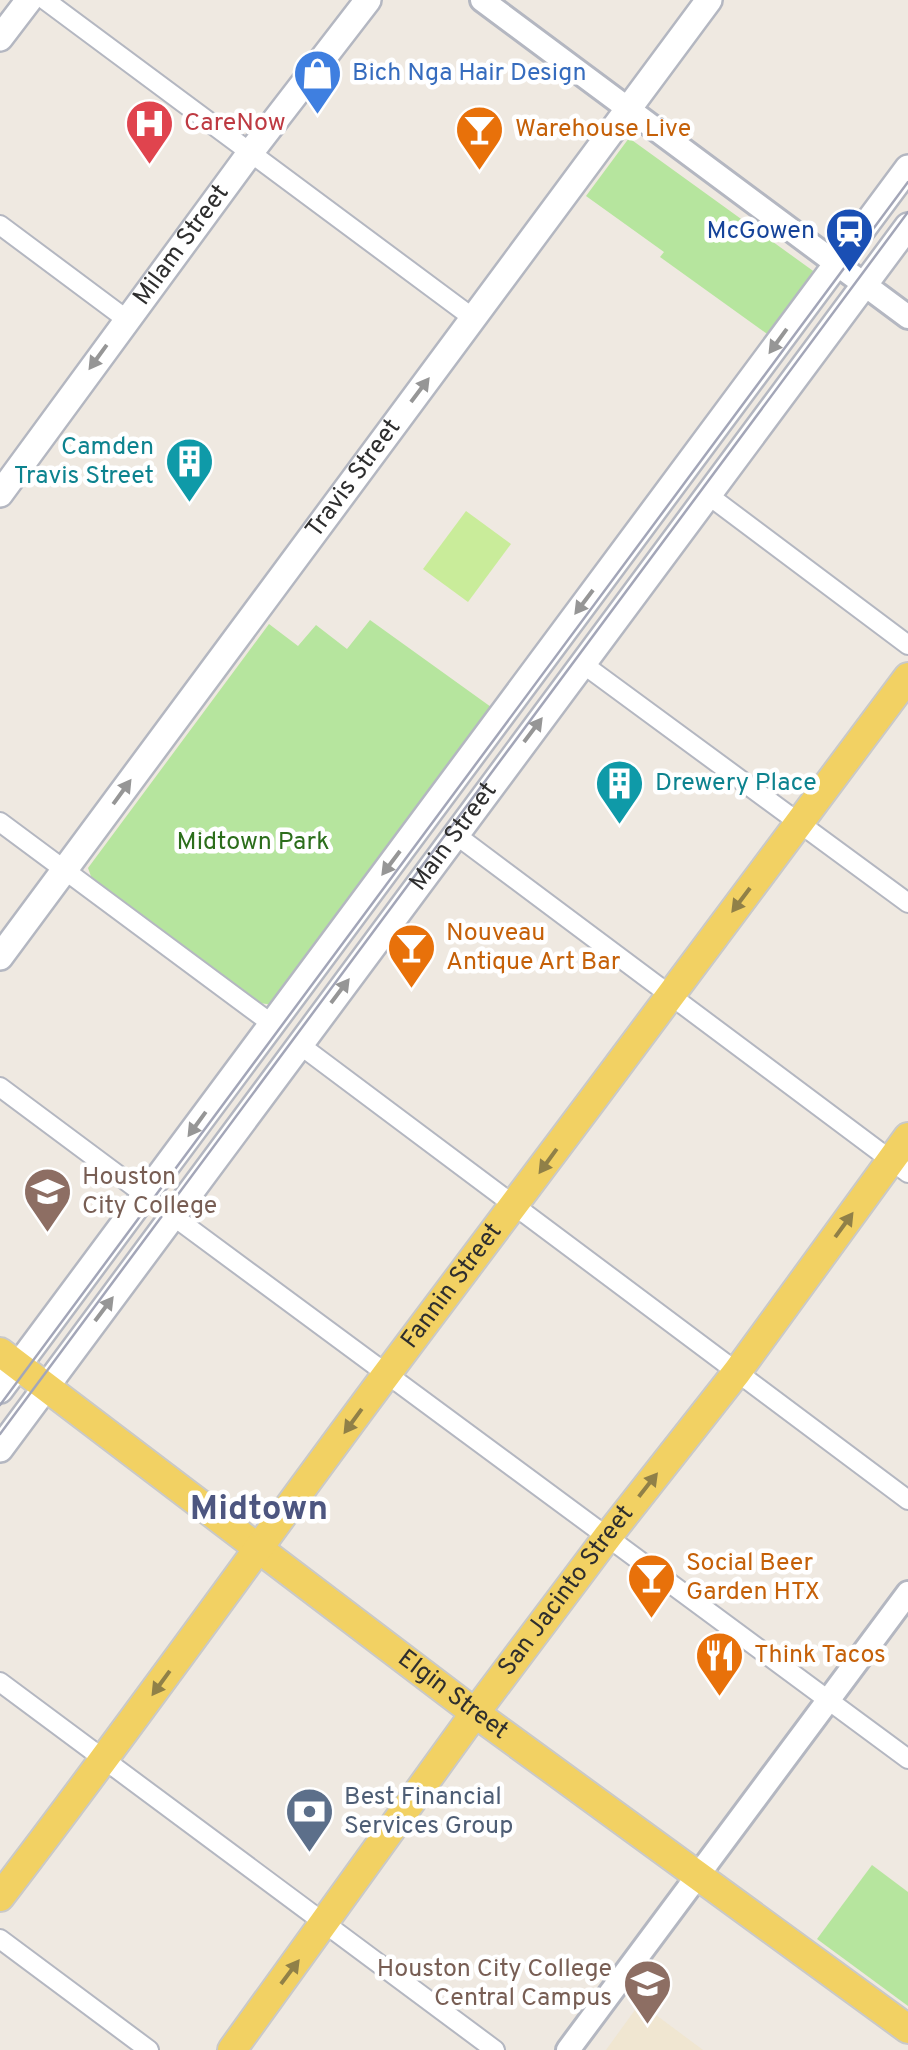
<svg xmlns="http://www.w3.org/2000/svg" width="908" height="2050" font-family="Overpass,sans-serif">
<style>
.education{fill:#f0e6d1}
.green{fill:#b6e59e}
.pitch{fill:#c9ec9a}
.lines{fill:none;stroke-linecap:round;stroke-linejoin:round}
.minor-casing{stroke:#b4b7c1;stroke-width:22}
.tertiary-casing{stroke:#b4b7c1;stroke-width:28}
.secondary-casing{stroke:#b4b7c1;stroke-width:30}
.primary-casing{stroke:#c9c9c9;stroke-width:32}
.minor{stroke:#fff;stroke-width:18}
.tertiary{stroke:#fff;stroke-width:22}
.secondary{stroke:#fff;stroke-width:25}
.primary{stroke:#f2d163;stroke-width:28}
.tram{stroke:#a3a6b8;stroke-width:2.5}
.oneway{fill:#969696}
.oneway2{fill:#908048}
.labels{text-anchor:middle;dominant-baseline:central;stroke-width:9;stroke-linejoin:round;paint-order:stroke}
.shop-label{font-size:25px;fill:#366cbe;stroke:#fff;text-anchor:start}
.health-label{font-size:25px;fill:#be3a42;stroke:#fff;text-anchor:start}
.food-label{font-size:25px;fill:#c56008;stroke:#fff;text-anchor:start}
.transit-label{font-size:25px;fill:#164399;stroke:#fff;text-anchor:end}
.street-label{font-size:25px;fill:#2e2e2e;stroke:#fff}
.culture-label{font-size:25px;fill:#0d838f;stroke:#fff;text-anchor:end}
.park-label{font-size:25px;fill:#2c6e1b;stroke:#fff}
.education-label{font-size:25px;fill:#785e54;stroke:#fff;text-anchor:start}
.service-label{font-size:25px;fill:#4e5e75;stroke:#fff;text-anchor:start}
.district-label{font-size:35px;font-weight:bold;fill:#4d5680;stroke:#fff}
</style>
<rect width="100%" height="100%" fill="#efe9e1"/>
<path class="education" d="M640,2003L703,2050H606Z"/>
<g class="green">
<path d="M629,138L816,273L770,336L660,257L664,252L586,196Z"/>
<path d="M370,620L498,712L274,1005L259,1003L102,891L93,882L88,868L269,624L298,646L316,625L347,649Z"/>
<path d="M872,1865L908,1892V2006L817,1939Z"/>
</g>
<path class="pitch" d="M466,511L511,544L468,602L423,569Z"/>
<g class="lines">
<defs>
<g id="minor">
<path d="M45,0L473,318"/>
<path d="M0,225L126,319"/>
<path d="M708,495L908,645"/>
<path d="M583,664L908,903"/>
<path d="M0,822L272,1024"/>
<path d="M456,835L908,1173"/>
<path d="M300,1045L908,1500"/>
<path d="M0,1087L145,1195"/>
<path d="M173,1216L908,1759"/>
<path d="M0,1682L495,2050"/>
<path d="M0,1939L149,2050"/>
</g>
<g id="tertiary">
<path d="M482,0L908,317"/>
<path d="M568,2050L908,1593"/>
</g>
<g id="secondary">
<path d="M0,38L29,0"/>
<path id="s1" d="M0,494L250,153L368,0"/>
<path id="s2" d="M0,957L709,0"/>
<path d="M0,1390L908,168"/>
<path id="s3" d="M0,1449L908,226"/>
</g>
<g id="primary">
<path id="s4" d="M0,1352L475,1713L908,2029"/>
<path id="s5" d="M0,1897C132,1725 257,1548 386,1375C561,1143 734,910 908,677"/>
<path id="s6" d="M232,2050L475,1713L608,1536L737,1372L908,1137"/>
</g>
</defs>
<use href="#minor" class="minor-casing"/>
<use href="#tertiary" class="tertiary-casing"/>
<use href="#secondary" class="secondary-casing"/>
<use href="#primary" class="primary-casing"/>
<use href="#minor" class="minor"/>
<use href="#tertiary" class="tertiary"/>
<use href="#secondary" class="secondary"/>
<use href="#primary" class="primary"/>
<g class="tram">
<path d="M0,1405L908,182"/>
<path d="M0,1434L908,212"/>
</g>
</g>
<defs><path id="oneway-solid" d="M-6-.8H1V-3.2L6.5 0L1 3.2V.8H-6Z" transform="scale(2.5)"/></defs>
<g class="oneway">
<use href="#oneway-solid" transform="translate(778 341) rotate(126)"/>
<use href="#oneway-solid" transform="translate(98 357) rotate(126)"/>
<use href="#oneway-solid" transform="translate(420 390) rotate(-53)"/>
<use href="#oneway-solid" transform="translate(584 602) rotate(127)"/>
<use href="#oneway-solid" transform="translate(533 730) rotate(-53)"/>
<use href="#oneway-solid" transform="translate(122 792) rotate(-54)"/>
<use href="#oneway-solid" transform="translate(391 863) rotate(127)"/>
<use href="#oneway-solid" transform="translate(340 991) rotate(-53)"/>
<use href="#oneway-solid" transform="translate(197 1124) rotate(126)"/>
<use href="#oneway-solid" transform="translate(104 1309) rotate(-53)"/>
</g>
<g class="oneway2">
<use href="#oneway-solid" transform="translate(741 900) rotate(127)"/>
<use href="#oneway-solid" transform="translate(548 1161) rotate(126)"/>
<use href="#oneway-solid" transform="translate(844 1225) rotate(-54)"/>
<use href="#oneway-solid" transform="translate(353 1421) rotate(126)"/>
<use href="#oneway-solid" transform="translate(648 1485) rotate(-52)"/>
<use href="#oneway-solid" transform="translate(161 1683) rotate(126)"/>
<use href="#oneway-solid" transform="translate(290 1972) rotate(-53)"/>
</g>
<defs>
<symbol id="shop-pin" viewBox="-11 -11 22 30"><path d="M0 17L-7.5 6A9.5 9.5 0 1 1 7.5 6Z" fill="#3f7fe0" stroke="#fff"/><path d="M-5-2.5h2.3a2.7 3.5 0 0 1 5.4 0H5L5.5 6h-11ZM-1.5-2.5h3a1.5 2.3 0 0 0-3 0Z" fill="#fff"/></symbol>
<symbol id="hospital-pin" viewBox="-11 -11 22 30"><path d="M0 17L-7.5 6A9.5 9.5 0 1 1 7.5 6Z" fill="#e0444e" stroke="#fff"/><path d="M-5-5h3v3.5h4V-5h3V5h-3V1.5h-4V5h-3Z" fill="#fff"/></symbol>
<symbol id="bar-pin" viewBox="-11 -11 22 30"><path d="M0 17L-7.5 6A9.5 9.5 0 1 1 7.5 6Z" fill="#e8710a" stroke="#fff"/><path d="M-6-5H6L.8 .8V4.5H3.5V6h-7V4.5H-.8V.8Z" fill="#fff"/></symbol>
<symbol id="station-pin" viewBox="-11 -11 22 30"><path d="M0 17L-7.5 6A9.5 9.5 0 1 1 7.5 6Z" fill="#1a4fb4" stroke="#fff"/><path d="M-3-6H3Q5-6 5-4V2Q5 4 3 4L4.5 6H3L1.5 4h-3L-3 6H-4.5L-3 4Q-5 4-5 2V-4Q-5-6-3-6ZM-3.5-4v3h7v-3ZM-3.5 1v1.5H-2V1ZM2 1v1.5H3.5V1Z" fill="#fff"/></symbol>
<symbol id="building-pin" viewBox="-11 -11 22 30"><path d="M0 17L-7.5 6A9.5 9.5 0 1 1 7.5 6Z" fill="#0f9aa8" stroke="#fff"/><path d="M-4-6H4V6H1V3H-1V6H-4ZM-2.5-4.3h1.7v1.8h-1.7ZM.8-4.3h1.7v1.8H.8ZM-2.5-1h1.7V.8h-1.7ZM.8-1h1.7V.8H.8Z" fill="#fff"/></symbol>
<symbol id="university-pin" viewBox="-11 -11 22 30"><path d="M0 17L-7.5 6A9.5 9.5 0 1 1 7.5 6Z" fill="#8d6e63" stroke="#fff"/><path d="M0-5L7-2L0 1L-7-2ZM-4 1L0 2.5L4 1V4Q0 6-4 4Z" fill="#fff"/></symbol>
<symbol id="restaurant-pin" viewBox="-11 -11 22 30"><path d="M0 17L-7.5 6A9.5 9.5 0 1 1 7.5 6Z" fill="#e8710a" stroke="#fff"/><path d="M-5-6h1v4h1v-4h1v4h1v-4h1v5L-1.5 .5V6h-2V.5L-5-1ZM5-6V6H3V1.5H1.5Q1.5-4 5-6Z" fill="#fff"/></symbol>
<symbol id="bank-pin" viewBox="-11 -11 22 30"><path d="M0 17L-7.5 6A9.5 9.5 0 1 1 7.5 6Z" fill="#5c6f8a" stroke="#fff"/><path d="M-6-4H6V4H-6ZM0-2.3a2.3 2.3 0 1 0 0 4.6a2.3 2.3 0 1 0 0-4.6Z" fill="#fff"/></symbol>
<symbol id="school-pin" viewBox="-11 -11 22 30"><path d="M0 17L-7.5 6A9.5 9.5 0 1 1 7.5 6Z" fill="#8d6e63" stroke="#fff"/><path d="M0-5L7-2L0 1L-7-2ZM-4 1L0 2.5L4 1V4Q0 6-4 4Z" fill="#fff"/></symbol>
</defs>
<g fill-rule="evenodd">
<use href="#shop-pin" x="290" y="46" width="55" height="75"/>
<use href="#hospital-pin" x="122" y="96" width="55" height="75"/>
<use href="#bar-pin" x="452" y="102" width="55" height="75"/>
<use href="#station-pin" x="822" y="204" width="55" height="75"/>
<use href="#building-pin" x="162" y="434" width="55" height="75"/>
<use href="#building-pin" x="592" y="756" width="55" height="75"/>
<use href="#bar-pin" x="384" y="920" width="55" height="75"/>
<use href="#university-pin" x="20" y="1164" width="55" height="75"/>
<use href="#bar-pin" x="624" y="1550" width="55" height="75"/>
<use href="#restaurant-pin" x="692" y="1628" width="55" height="75"/>
<use href="#bank-pin" x="282" y="1784" width="55" height="75"/>
<use href="#school-pin" x="620" y="1956" width="55" height="75"/>
</g>
<g class="labels">
<g class="shop-label">
<text x="352" y="74">Bich Nga Hair Design</text>
</g>
<g class="health-label">
<text x="184" y="124">CareNow</text>
</g>
<g class="food-label">
<text x="515" y="130">Warehouse Live</text>
<text x="446" y="934">Nouveau<tspan x="446" dy="29">Antique Art Bar</tspan></text>
<text x="686" y="1564">Social Beer<tspan x="686" dy="29">Garden HTX</tspan></text>
<text x="754" y="1656">Think Tacos</text>
</g>
<g class="transit-label">
<text x="815" y="232">McGowen</text>
</g>
<g class="street-label">
<text stroke="none"><textPath href="#s1" startOffset="308">Milam Street</textPath></text>
<text stroke="none"><textPath href="#s2" startOffset="595">Travis Street</textPath></text>
<text stroke="none"><textPath href="#s3" startOffset="762">Main Street</textPath></text>
<text stroke="none"><textPath href="#s5" startOffset="760">Fannin Street</textPath></text>
<text stroke="none"><textPath href="#s6" startOffset="568">San Jacinto Street</textPath></text>
<text stroke="none"><textPath href="#s4" startOffset="568">Elgin Street</textPath></text>
</g>
<g class="culture-label">
<text x="154" y="448">Camden<tspan x="154" dy="29">Travis Street</tspan></text>
<text x="655" y="784" text-anchor="start">Drewery Place</text>
</g>
<g class="park-label">
<text x="253" y="843">Midtown Park</text>
</g>
<g class="education-label">
<text x="82" y="1178">Houston<tspan x="82" dy="29">City College</tspan></text>
<text x="612" y="1970" text-anchor="end">Houston City College<tspan x="612" dy="29">Central Campus</tspan></text>
</g>
<g class="service-label">
<text x="344" y="1798">Best Financial<tspan x="344" dy="29">Services Group</tspan></text>
</g>
<g class="district-label">
<text x="259" y="1510">Midtown</text>
</g>
</g>
</svg>
